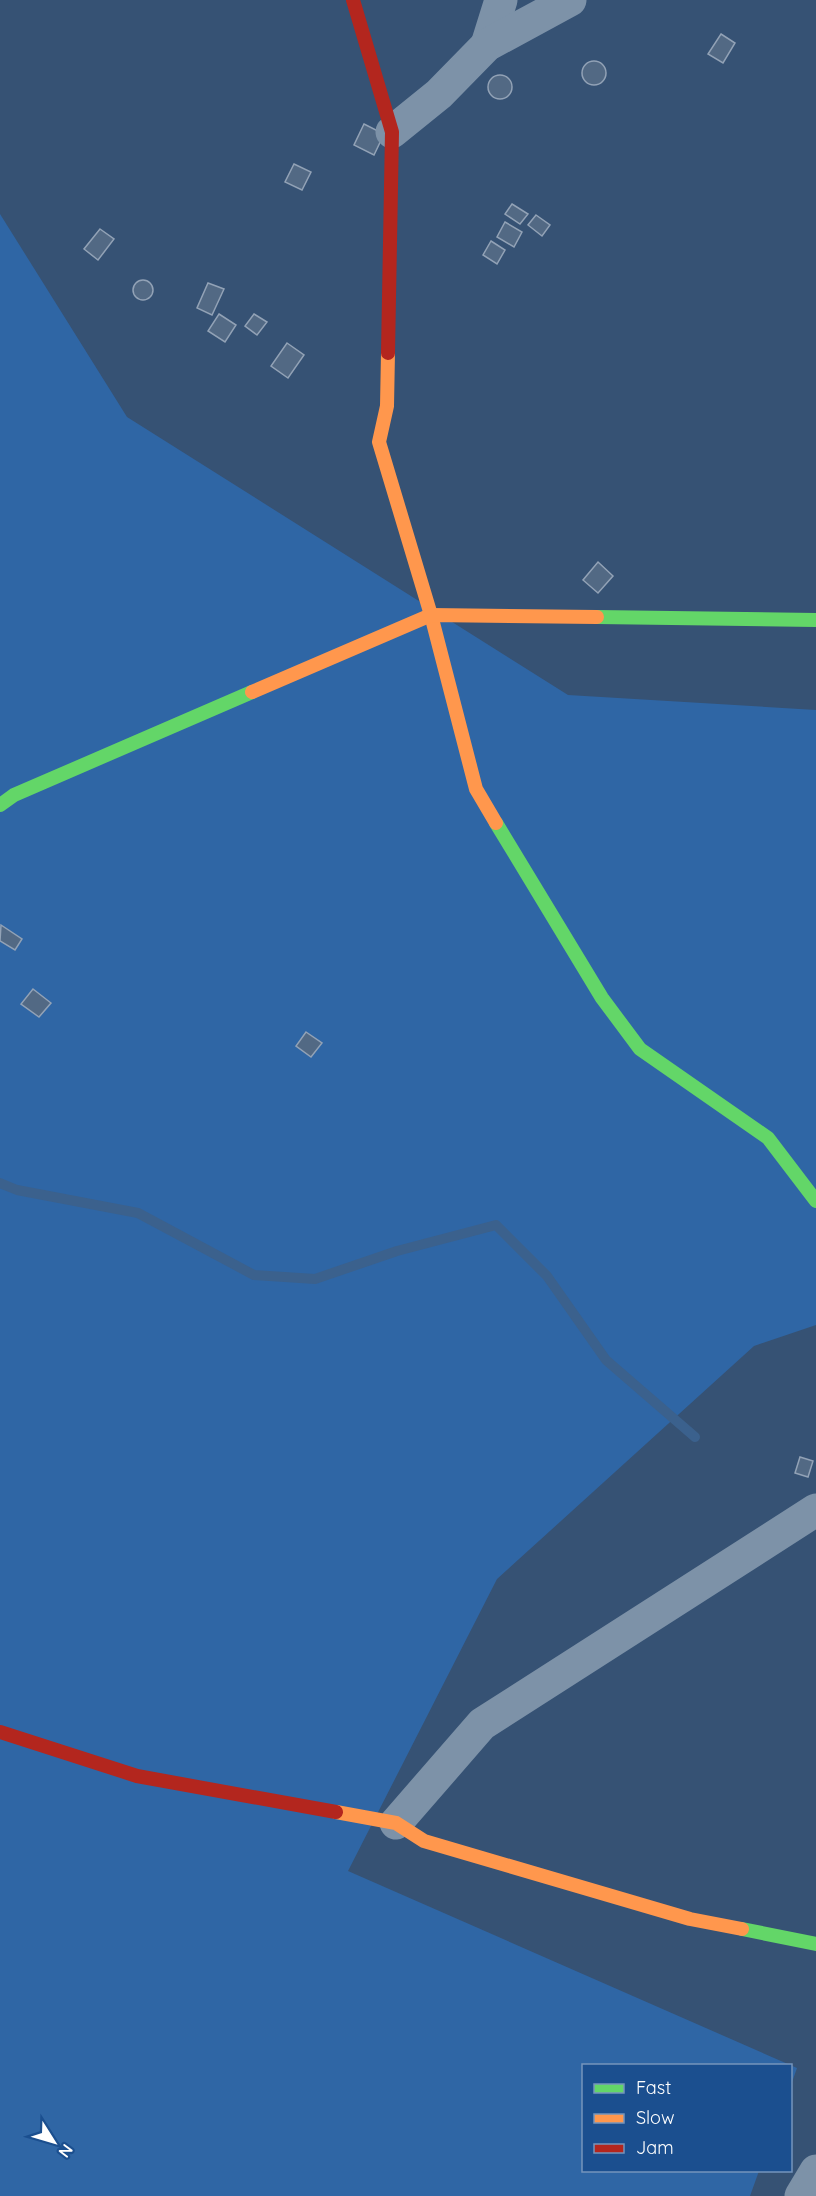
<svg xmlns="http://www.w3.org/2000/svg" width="816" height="2196" font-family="Quicksand,sans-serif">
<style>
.green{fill:#2f66a5}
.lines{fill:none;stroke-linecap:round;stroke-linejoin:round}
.stream{stroke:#3b618d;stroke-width:10}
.building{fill:#526984;stroke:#92a2b6;stroke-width:1.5}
.street{stroke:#7d92a8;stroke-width:33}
.fast{stroke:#63d668;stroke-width:14}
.slow{stroke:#ff974d;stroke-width:14}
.jam{stroke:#b3261e;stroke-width:14}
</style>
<rect width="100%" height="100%" fill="#365274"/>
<path class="green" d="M0,214L127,417L568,695L816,710V1325L754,1346L497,1579L348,1871L797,2068L791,2085L790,2066H584V2170L759,2171L750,2196H0Z"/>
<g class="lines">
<path class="stream" d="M0,1183L17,1190L138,1213L254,1275L315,1279L397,1251L496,1225L547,1276L606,1360L695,1437"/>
</g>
<g class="building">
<path d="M721,34L735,43L723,63L708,54Z"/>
<circle cx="594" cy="73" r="12"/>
<circle cx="500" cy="87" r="12"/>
<path d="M364,124L384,134L374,155L354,145Z"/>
<path d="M294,164L311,172L302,190L285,182Z"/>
<path d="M512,204L528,214L520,224L505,214Z"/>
<path d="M536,215L550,225L542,236L528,225Z"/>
<path d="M505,222L522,232L514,247L497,237Z"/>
<path d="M100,229L114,239L98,260L84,249Z"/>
<path d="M491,241L505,250L497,264L483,255Z"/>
<circle cx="143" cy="290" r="10"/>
<path d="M208,283L224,289L212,315L197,308Z"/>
<path d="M219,314L236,325L225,342L208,331Z"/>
<path d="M254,314L267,322L257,335L245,326Z"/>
<path d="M287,343L304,355L288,378L271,366Z"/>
<path d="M598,562L613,576L598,593L583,580Z"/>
<path d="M1,925L22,939L15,950L0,941Z"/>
<path d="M33,989L51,1003L39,1017L21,1004Z"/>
<path d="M306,1032L322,1043L311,1057L296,1046Z"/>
<path d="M800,1457L813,1461L808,1477L795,1473Z"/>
</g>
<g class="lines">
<g class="street">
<path d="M487,45L501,0"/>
<path d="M392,132L439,94L487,45L570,0"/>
<path d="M396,1823L482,1724L816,1510"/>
<path d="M801,2196L816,2171"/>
</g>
<g class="fast">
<path d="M597,617L816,620"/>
<path d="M0,805L14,795L252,692"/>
<path d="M496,823L602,998L640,1049L768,1138L816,1201"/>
<path d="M742,1929L816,1944"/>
</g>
<g class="slow">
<path d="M388,353L387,406L379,442L431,615L476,789L496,823"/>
<path d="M252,692L431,615L597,617"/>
<path d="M336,1812L396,1823L424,1841L690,1919L742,1929"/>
</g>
<g class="jam">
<path d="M353,0L392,132L388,353"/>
<path d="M0,1732L137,1776L336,1812"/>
</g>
</g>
<rect x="582" y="2064" width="210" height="108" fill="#1b4f8f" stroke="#7695bc" stroke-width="1.5"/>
<rect x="594" y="2084" width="30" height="9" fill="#63d668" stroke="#7695bc" stroke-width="1.5"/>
<text x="636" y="2094" font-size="18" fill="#ffffff">Fast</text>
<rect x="594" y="2114" width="30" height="9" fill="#ff974d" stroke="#7695bc" stroke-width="1.5"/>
<text x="636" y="2124" font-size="18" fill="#ffffff">Slow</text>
<rect x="594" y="2144" width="30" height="9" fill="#b3261e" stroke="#7695bc" stroke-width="1.5"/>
<text x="636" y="2154" font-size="18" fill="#ffffff">Jam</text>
<g transform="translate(54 2142) rotate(127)" stroke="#1b4f8f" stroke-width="4.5" paint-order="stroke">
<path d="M0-4.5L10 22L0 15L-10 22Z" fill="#ffffff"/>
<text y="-9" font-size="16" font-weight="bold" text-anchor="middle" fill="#ffffff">N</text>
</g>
</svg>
